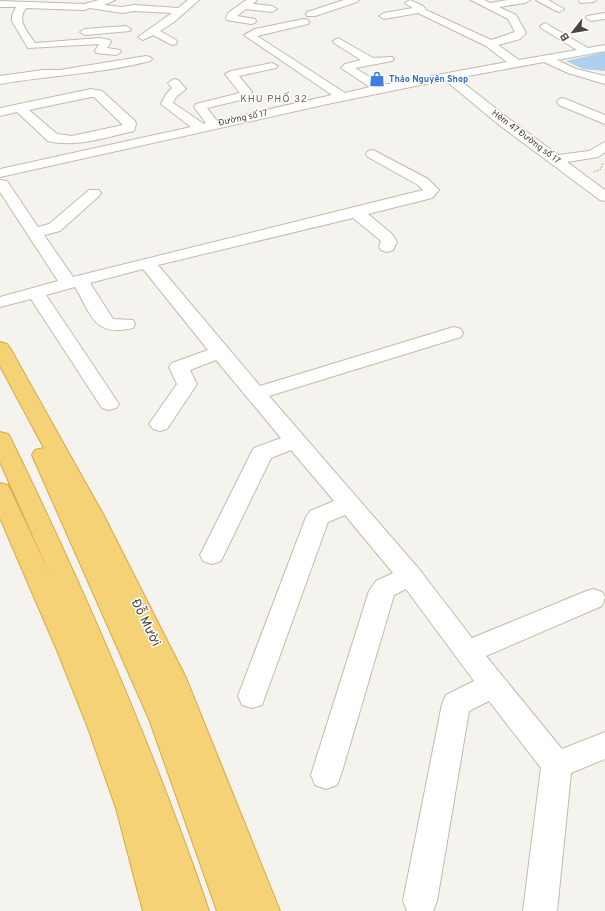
<svg xmlns="http://www.w3.org/2000/svg" width="605" height="911" font-family="Overpass,sans-serif">
<style>
.water{fill:#aed0ed}
.lines{fill:none;stroke-linecap:round;stroke-linejoin:round}
.minor-casing{stroke:#c1bbaf;stroke-width:2}
.highway-casing{stroke:#d6a846;stroke-width:2}
.path{stroke:#c2b8a1;stroke-width:1.5;stroke-dasharray:1.5 1.5;stroke-linecap:butt}
.minor{fill:#fff;fill-rule:evenodd}
.highway{fill:#f6d277;fill-rule:evenodd}
.labels{text-anchor:middle;dominant-baseline:central;stroke-width:3;stroke-linejoin:round;paint-order:stroke}
.far-shop-label{font-size:9px;font-weight:bold;fill:#366cbe;stroke:#fff;text-anchor:start}
.far-street-label{font-size:9px;fill:#4a443a;stroke:#fff}
.far-neighbourhood-label{font-size:10px;letter-spacing:1px;fill:#6c6352;stroke:#fff}
.near-street-label{font-size:13px;fill:#4a443a;stroke:#fff}
</style>
<rect width="100%" height="100%" fill="#f5f3ed"/>
<path class="water" d="M605,52V71L583,69L566,61Z"/>
<g class="lines">
<defs>
<g id="minor">
<path d="M99,0H115L104,5L122,7L134,5L178,8L188,0H199L174,22L160,31L176,40L177,42L176,44L172,45L153,35L143,40L138,37L172,13L134,11L122,13L90,8L84,10L26,8C16,21 28,32 35,43L100,38L110,40L111,42L107,48L120,50L121,52L116,55L96,53L95,51L99,44L28,48L12,21V16L16,7H0V1L84,4Z"/>
<path d="M246,0H257L253,4L272,6L277,9L272,12L246,9L237,16L255,19L256,21L255,23L251,24L227,20L226,18L228,13Z"/>
<path d="M344,0H359L357,2L315,16H307L306,14L307,12Z"/>
<path d="M410,0L423,6L426,10L491,40L515,32L508,19L471,0H484L490,3L508,0H530L525,3L499,7L516,15L526,33L520,39L498,45L519,60L577,50L541,28L540,26L545,23L588,48L605,45V51L557,60L576,69L605,76V84L568,73L544,62L457,78L508,118L558,155L589,151L605,142V152L598,157L567,162L605,190V201L600,200L498,124L445,80L332,103L0,177V169L191,127L161,104L166,94L172,88L168,83L174,79L178,80L186,89L176,97L173,103L204,124L206,123L194,107L196,104L240,93L225,74L231,71L272,63L278,66L276,68L239,76L252,92L249,98L207,108L217,121L332,95L244,35L255,29L304,19L308,20L309,22L308,24L257,36L345,93L370,87L341,68L345,64L361,60L334,43L333,41L338,38L373,58L392,57L394,59L392,61L355,68L383,85L507,62L486,46L418,13L384,19L379,16L384,13L413,8L405,3Z"/>
<path d="M536,0H548L564,9L559,12L556,11Z"/>
<path d="M579,0H596L594,2L580,3Z"/>
<path d="M605,13V19L591,21L586,18L587,16Z"/>
<path d="M126,26L131,29L130,31L85,35L80,32L85,29Z"/>
<path d="M146,56L150,57L152,59L150,61C101,74 50,75 0,84V76L43,70H60Z"/>
<path d="M91,89L102,91L135,121L136,124L134,131C107,137 76,148 48,141L17,112L0,116V108ZM91,97H94L123,125L72,136L57,134L29,110Z"/>
<path d="M563,98L605,115V124L559,105L557,102L559,99Z"/>
<path d="M373,150L428,179L439,190L432,198L368,214L392,234L397,242L393,250L387,252L381,250L379,247L381,242L380,240L353,218L158,265L260,386L447,329L454,327L461,329L463,333L461,337L269,396L419,569L472,638L584,592L593,589L602,592L605,597L602,606L486,656L562,749L605,732V759L571,773L557,911H523L541,768L489,701L469,711L437,901L433,911H407L403,901L442,704L446,695L474,681L406,589L394,595L341,775L337,785L326,789L315,785L311,775L369,591L376,581L393,573L345,515L328,522L262,705L252,708L242,705L238,696L306,517L310,511L334,501L291,450L271,458L221,561L212,564L203,561L200,555L251,453L254,448L281,438L216,360L190,370L197,384L167,429L160,431L153,429L149,424L177,384L169,367L172,363L208,350L143,269L90,283L113,319L133,320L135,324L133,328C94,337 92,316 75,287L46,295L119,404L116,408L109,410L102,408L31,299L0,307V297L58,281L0,192V180L7,181L38,227L49,224L89,190H99L101,193L99,196L60,231L44,235L73,277L423,190L418,185L368,157L366,154L368,151Z"/>
</g>
<g id="highway">
<path d="M0,342L7,344L10,348L104,516L186,678L280,911H217L149,719L32,455L35,450L44,448L0,366Z"/>
<path d="M0,432L8,434L11,439C86,593 154,749 209,911H143L116,808L88,728L56,648L0,518V483L8,485L11,491L52,579L0,462Z"/>
</g>
</defs>
<use href="#minor" class="minor-casing"/>
<use href="#highway" class="highway-casing"/>
<path class="path" d="M594,172L601,169L603,162"/>
<use href="#minor" class="minor"/>
<use href="#highway" class="highway"/>
</g>
<defs>
<symbol id="shop-bare" viewBox="-9 -9 18 18"><path d="M-5-2.5h2.3a2.7 3.5 0 0 1 5.4 0H5L5.5 6h-11ZM-1.5-2.5h3a1.5 2.3 0 0 0-3 0Z" fill="#3f7fe0" stroke="#fff" stroke-width="2.5" paint-order="stroke"/></symbol>
</defs>
<g fill-rule="evenodd">
<use href="#shop-bare" x="366" y="68" width="22" height="22"/>
</g>
<g class="labels">
<g class="far-shop-label">
<text x="389" y="79">Thảo Nguyên Shop</text>
</g>
<g class="far-street-label">
<text transform="translate(243 118) rotate(-12)">Đường số 17</text>
<text transform="translate(526 137) rotate(37)">Hẻm 47 Đường số 17</text>
</g>
<g class="far-neighbourhood-label">
<text x="274" y="99">KHU PHỐ 32</text>
</g>
<g class="near-street-label">
<text transform="translate(145 623) rotate(64)">Đỗ Mười</text>
</g>
</g>
<g transform="translate(573 32) rotate(239)" stroke="#ffffff" stroke-width="3" paint-order="stroke">
<path d="M0-3L7 15L0 10L-7 15Z" fill="#4a443a"/>
<text y="-6" font-size="11" font-weight="bold" text-anchor="middle" fill="#4a443a">B</text>
</g>
</svg>
